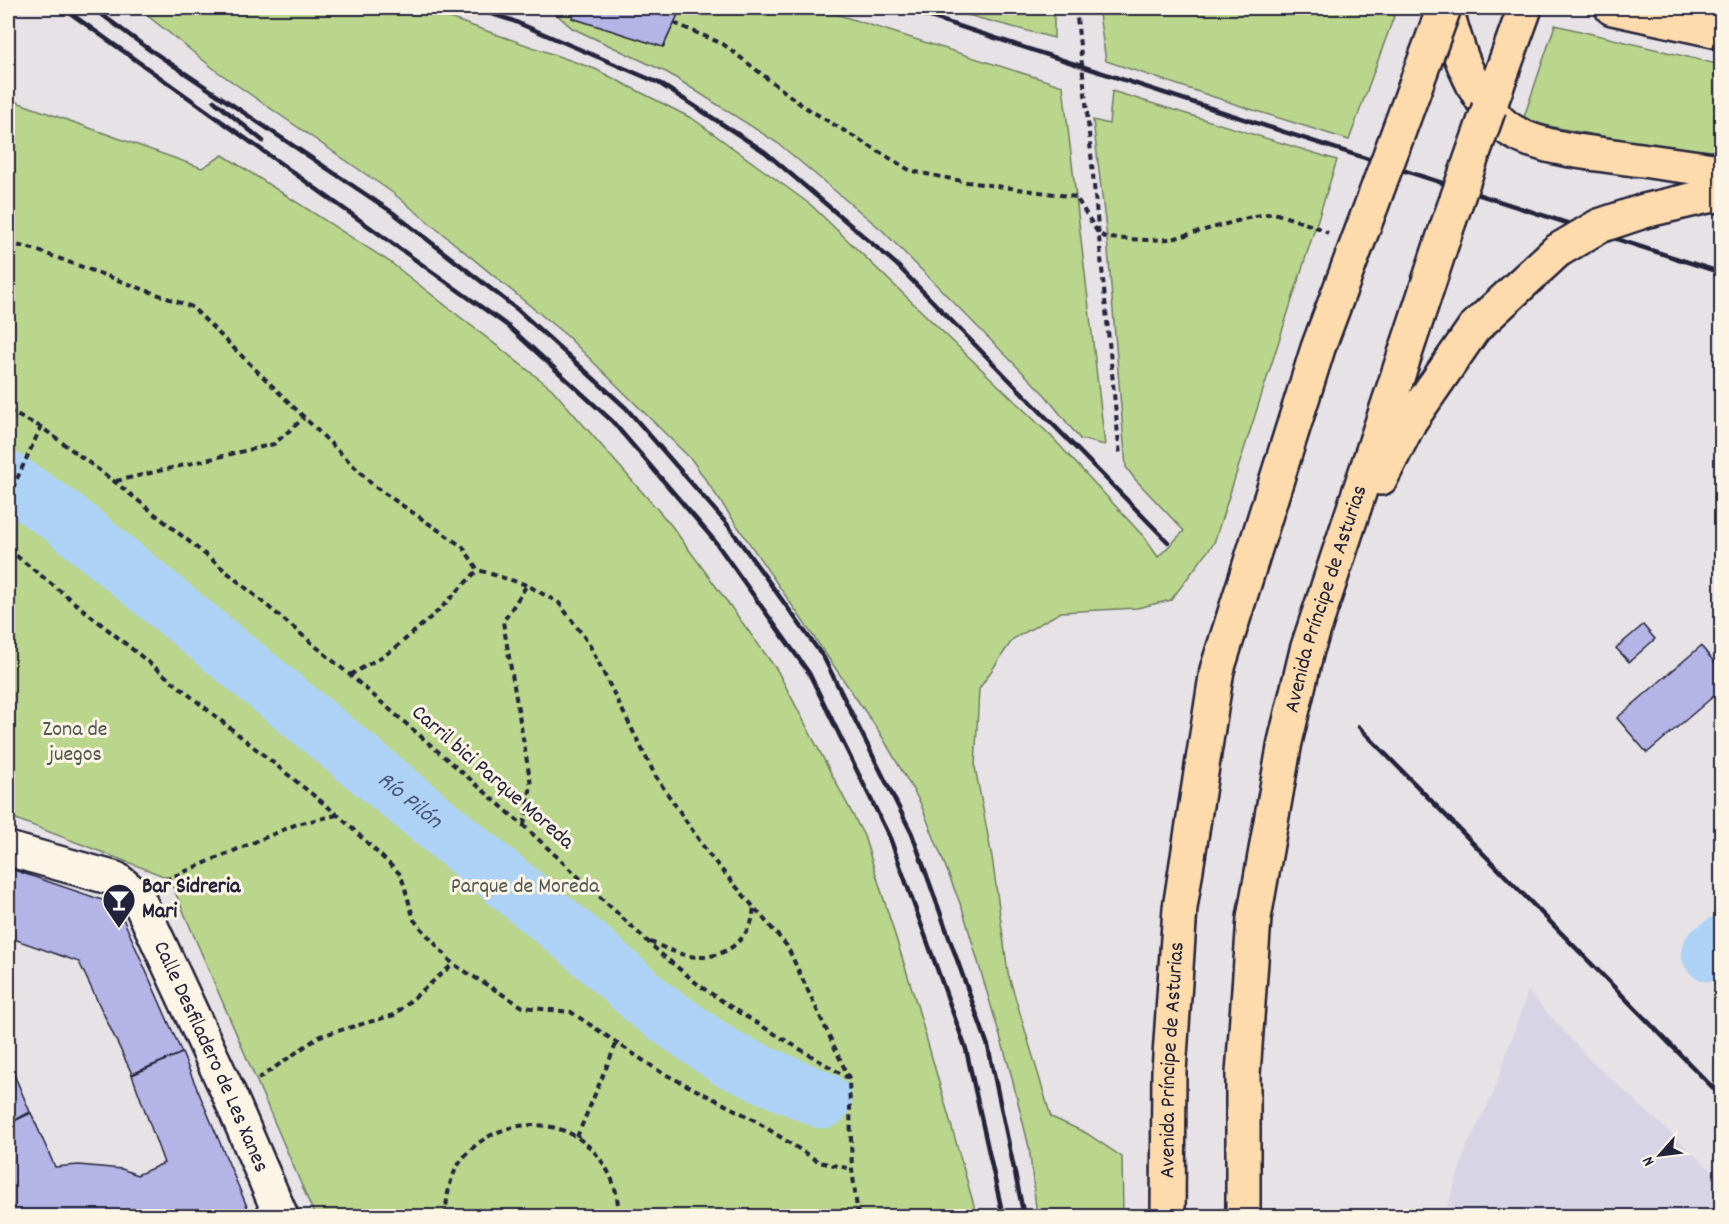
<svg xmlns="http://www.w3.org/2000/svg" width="1729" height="1224" font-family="Dekko,sans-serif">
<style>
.built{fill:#d7d4e5}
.green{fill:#bad58c;stroke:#6e7c64;stroke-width:1.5}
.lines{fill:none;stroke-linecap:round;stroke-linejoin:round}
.river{stroke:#add2f6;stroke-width:57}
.building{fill:#b4b4e6;stroke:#22223b;stroke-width:1.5}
.minor-casing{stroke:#22223b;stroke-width:38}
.highway-casing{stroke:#22223b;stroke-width:38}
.path{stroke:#22223b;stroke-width:4;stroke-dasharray:6 4.5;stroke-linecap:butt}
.minor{stroke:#fcf5e5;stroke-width:33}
.highway{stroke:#fedbac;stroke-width:33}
.rail{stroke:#22223b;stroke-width:4.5}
.highway-bridge-casing{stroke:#22223b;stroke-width:38;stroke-linecap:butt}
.path-bridge{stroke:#22223b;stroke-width:4;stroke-dasharray:6 4.5;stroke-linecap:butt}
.highway-bridge{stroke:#fedbac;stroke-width:33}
.labels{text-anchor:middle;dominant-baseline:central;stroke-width:6;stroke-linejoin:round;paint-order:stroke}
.street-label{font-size:22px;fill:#22223b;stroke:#fcf5e5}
.park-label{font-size:22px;fill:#505853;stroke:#fcf5e5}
.poi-label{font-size:22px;font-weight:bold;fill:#22223b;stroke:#fcf5e5;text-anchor:start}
.water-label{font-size:24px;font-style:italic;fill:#4c5773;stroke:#fcf5e5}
</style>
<rect width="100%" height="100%" fill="#e6e2e5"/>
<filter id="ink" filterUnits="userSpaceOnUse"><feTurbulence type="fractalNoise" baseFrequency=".0167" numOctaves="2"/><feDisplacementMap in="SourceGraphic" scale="12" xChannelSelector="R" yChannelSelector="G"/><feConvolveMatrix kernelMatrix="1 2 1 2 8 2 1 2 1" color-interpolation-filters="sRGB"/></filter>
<g filter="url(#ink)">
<path class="built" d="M1528,991L1586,1056L1721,1179V1216H1437L1447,1209L1467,1146L1492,1097Z"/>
<g class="green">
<path d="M138,8H421L595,69L693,119L811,205L1050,435L1144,537L1158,557L1184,531L1134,478L1126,467L1107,238L1093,120L1109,124L1112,91L1337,160L1214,543L1171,600L1137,608L1061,612L1013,639L979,689L975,767L992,857L1008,973L1051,1117L1086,1133L1122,1157L1123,1216H1037L1029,1147L1010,1070L963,911L920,802L880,733L692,460L567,336L393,193L218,72Z"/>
<path d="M539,8H576L572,18L664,46L681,8H817L1063,86L1105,445L1080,439L1045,395L883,231L779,144L668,73L572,28L555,13Z"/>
<path d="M941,8H1054V38Z"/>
<path d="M1098,8H1397L1349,140L1250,109L1106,61Z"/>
<path d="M1555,25L1721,65V153C1655,145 1588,136 1523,120Z"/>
<path d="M8,99L202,168L223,155L390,262L552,389L671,525L777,670L864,836L917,1005L977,1216H315L169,878L8,816Z"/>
</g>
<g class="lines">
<g class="river">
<path id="s1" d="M8,480L64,518L589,949L651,1005L728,1059L823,1100"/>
<path d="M1710,953L1722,944"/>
</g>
</g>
<g class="building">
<path d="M576,8H681L663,47L572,18Z"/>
<path d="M1643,625L1655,639L1629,662L1616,648Z"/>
<path d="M1701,646L1715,663L1722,658V689L1647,753L1617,718Z"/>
<path d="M8,868L117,905L182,1053L132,1074L79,962L8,937Z"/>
<path d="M182,1053L251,1216H8V1124L31,1113L55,1167L79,1165L122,1169L137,1175L164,1163L132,1075Z"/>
<path d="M8,1060L30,1112L8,1124Z"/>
</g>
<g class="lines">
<defs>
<g id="minor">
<path id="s2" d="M8,849L116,879L137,896L228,1092L281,1216"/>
</g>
<g id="highway">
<path d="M1446,8C1457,49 1470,91 1500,122C1528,149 1589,152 1626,158C1658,162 1690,167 1722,171"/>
<path d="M1612,8L1722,32"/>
<path d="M1489,108L1525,8"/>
<path d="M1644,211L1708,196L1722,195"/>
<path d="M1381,478L1410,421L1474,328L1557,251"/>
<path id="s3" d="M1168,1216L1169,1071L1180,908L1217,670L1318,348L1372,204"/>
<path id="s4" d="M1243,1216V1074L1254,918L1285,742L1307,650L1446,230"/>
</g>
</defs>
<use href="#minor" class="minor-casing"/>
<use href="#highway" class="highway-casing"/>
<g class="path">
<path d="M674,23L723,44L803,106L911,171L967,182L1076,197L1098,233L1107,238L1147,240L1172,239L1255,216L1274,213L1316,227L1328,233"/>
<path d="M1087,112L1120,456"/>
<path d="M8,243L33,249L192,307L374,486L463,547L478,570L527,585L559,603L588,642L656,777L710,856L787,946L849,1078L852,1169L858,1216"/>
<path d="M8,411L41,427L115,482L222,568L350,675L524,826L660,953L700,986L740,1013L848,1078"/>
<path d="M116,481L274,444L304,418"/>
<path d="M8,498L41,427"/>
<path d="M8,549L338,815L401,875L414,920L453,964L523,1007L571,1012L659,1071L751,1118L819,1162L852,1169"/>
<path d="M350,675L393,650L438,611L478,570"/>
<path d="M524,825L531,785L503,622L527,585"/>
<path d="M165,880L297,824L337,815"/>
<path d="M650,942C661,946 673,952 685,955C711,962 739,950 750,925C753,920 753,913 754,907"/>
<path d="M258,1079L320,1036L394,1015L453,964"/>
<path d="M577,1137L617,1042"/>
<path d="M34,1216L45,1213L110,1215L117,1216"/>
<path d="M446,1216C446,1201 448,1186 455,1171C476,1128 537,1111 578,1138C590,1146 599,1156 606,1168C615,1183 619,1199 618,1216"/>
</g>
<use href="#minor" class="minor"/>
<use href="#highway" class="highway"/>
<g class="rail">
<path d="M63,8L508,326L612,421L714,540L809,673L890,838L966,1049L1003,1216"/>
<path d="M93,8L151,51"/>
<path d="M473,8L511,20L659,83L765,152L896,264L1168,542"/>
<path d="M903,8L1244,119L1722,273"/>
<path d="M146,47L392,212L518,310L626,408L727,524L824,658L912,834L988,1046L1024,1216"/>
<path d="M214,101L263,141"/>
<path d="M1359,727L1722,1097"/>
</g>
<defs>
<g id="highway-bridge">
<path d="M1372,204L1444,8"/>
<path d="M1446,230L1489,108"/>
<path d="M1557,251L1599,226L1644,211"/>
</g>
</defs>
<use href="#highway-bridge" class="highway-bridge-casing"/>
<path class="path-bridge" d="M1076,8L1087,112"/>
<use href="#highway-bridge" class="highway-bridge"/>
</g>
</g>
<defs>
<symbol id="bar-pin" viewBox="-11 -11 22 30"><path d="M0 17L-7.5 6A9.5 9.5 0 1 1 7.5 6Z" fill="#22223b" stroke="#fcf5e5"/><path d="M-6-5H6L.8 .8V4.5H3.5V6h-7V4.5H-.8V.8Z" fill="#fff"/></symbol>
</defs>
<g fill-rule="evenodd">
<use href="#bar-pin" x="100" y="881" width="38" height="52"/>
</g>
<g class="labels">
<g class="street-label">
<text stroke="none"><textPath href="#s4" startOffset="626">Avenida Príncipe de Asturias</textPath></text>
<text transform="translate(492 778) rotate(41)">Carril bici Parque Moreda</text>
<text stroke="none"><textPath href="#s2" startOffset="316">Calle Desfiladero de Les Xanes</textPath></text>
<text stroke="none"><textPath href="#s3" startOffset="156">Avenida Príncipe de Asturias</textPath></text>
</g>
<g class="park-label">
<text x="75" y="730">Zona de<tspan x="75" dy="25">juegos</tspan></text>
<text x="525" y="887">Parque de Moreda</text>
</g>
<g class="poi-label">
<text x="142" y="887">Bar Sidreria<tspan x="142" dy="25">Mari</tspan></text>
</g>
<g class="water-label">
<text stroke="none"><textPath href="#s1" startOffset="514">Río Pilón</textPath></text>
</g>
</g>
<rect width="1729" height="1224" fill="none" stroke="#fcf5e5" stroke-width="30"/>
<rect x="15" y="15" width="1699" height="1194" fill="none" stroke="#22223b" stroke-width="2" filter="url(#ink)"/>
<g transform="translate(1660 1155) rotate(242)" stroke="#fcf5e5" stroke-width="4.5" paint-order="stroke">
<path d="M0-4.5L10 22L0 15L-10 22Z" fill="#22223b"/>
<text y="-9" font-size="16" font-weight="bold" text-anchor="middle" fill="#22223b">N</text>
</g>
</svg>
